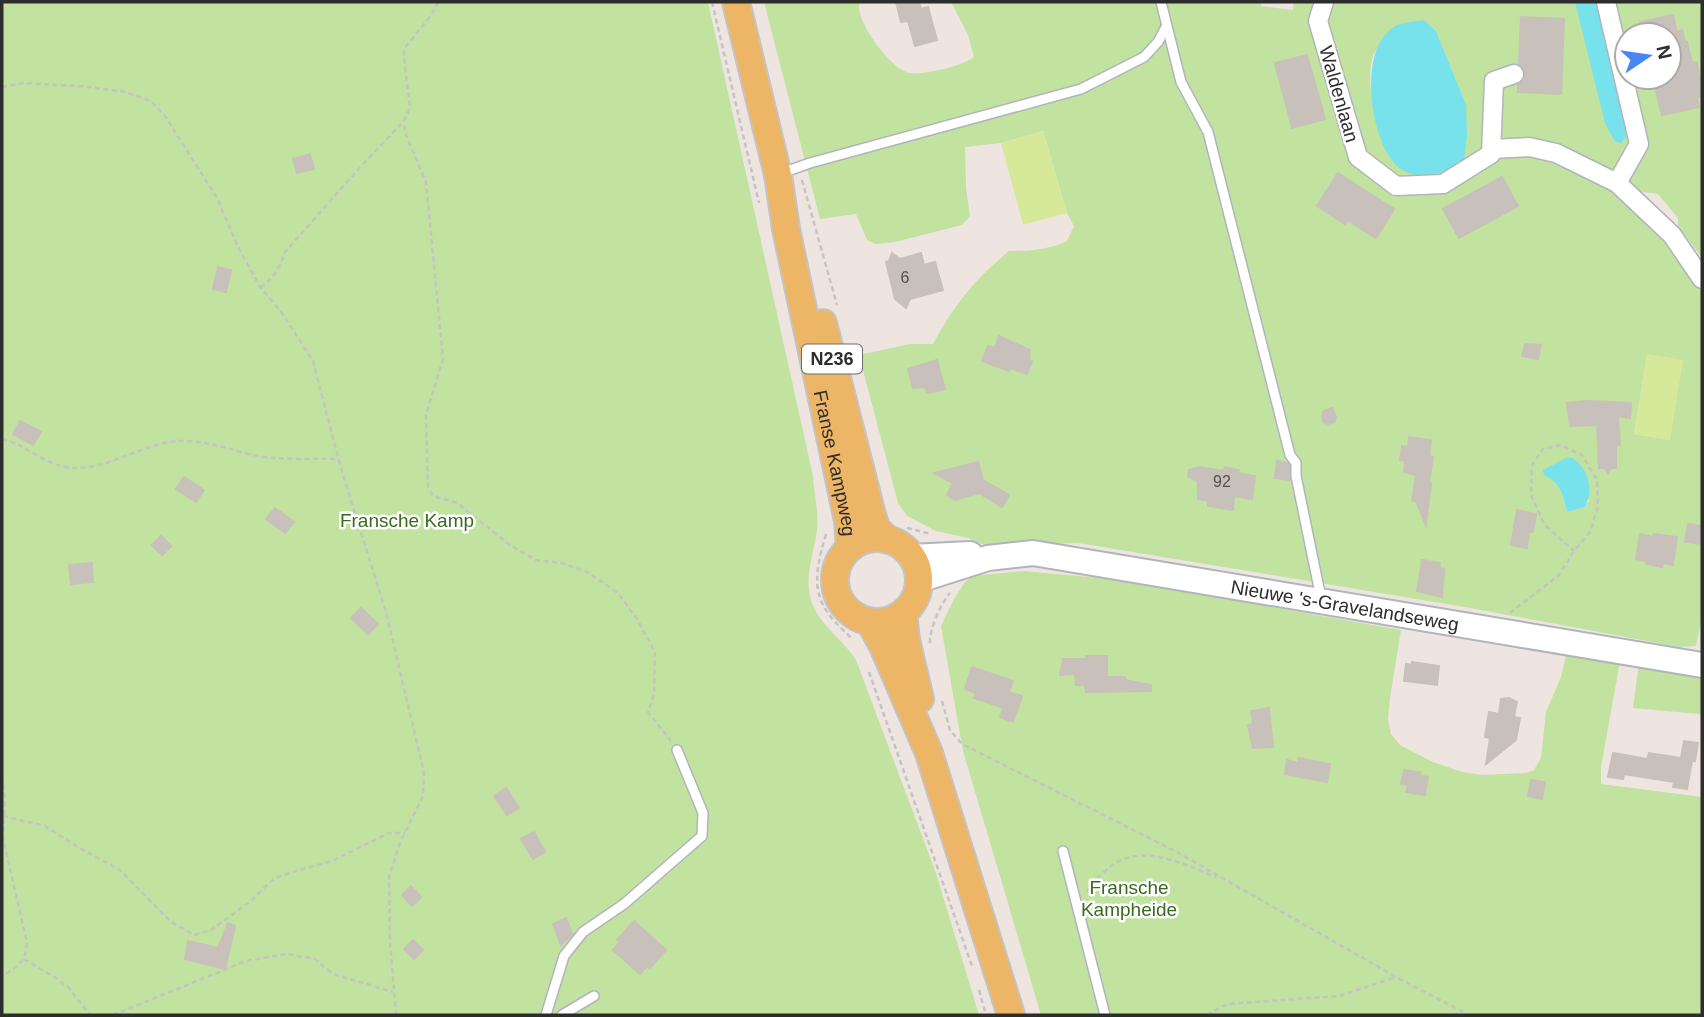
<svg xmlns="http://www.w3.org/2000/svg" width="1704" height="1017" font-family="Arial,sans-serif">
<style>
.green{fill:#c2e29f;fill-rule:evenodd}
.pitch{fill:#d6e99b}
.water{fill:#77e2eb}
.building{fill:#c7c0bb;stroke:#c9c1b9;stroke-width:2}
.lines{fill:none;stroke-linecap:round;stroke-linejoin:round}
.lane-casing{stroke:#b0b5bd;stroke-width:12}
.street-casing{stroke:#b0b5bd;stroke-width:21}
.secondary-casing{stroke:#b0b5bd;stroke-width:28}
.primary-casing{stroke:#c4c4c4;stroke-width:30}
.path{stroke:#c4c4c4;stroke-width:2.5;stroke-dasharray:5 3.5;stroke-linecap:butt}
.lane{stroke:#fff;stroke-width:9}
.street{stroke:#fff;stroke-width:18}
.secondary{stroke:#fff;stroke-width:24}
.primary{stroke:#edb566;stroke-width:26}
.labels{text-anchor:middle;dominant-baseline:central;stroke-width:5;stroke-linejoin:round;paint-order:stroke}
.number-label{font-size:16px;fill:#545250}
.shield{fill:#fff;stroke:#6c6c6c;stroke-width:2}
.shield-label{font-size:18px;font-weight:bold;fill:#2d2d2d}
.street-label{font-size:19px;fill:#2d2d2d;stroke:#fff}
.park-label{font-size:19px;fill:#3b691e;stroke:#fff}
</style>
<rect width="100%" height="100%" fill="#eee5e0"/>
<g class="green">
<path d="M2,2H708L813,476C814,493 819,513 817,530C814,553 804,576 811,600C818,624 843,639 856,660L936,873L979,1015H2Z"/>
<path d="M764,2H859C856,22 887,64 906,72C918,77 963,66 974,57L968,35L951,2H1261V6L1293,10L1294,2H1702V258L1678,226V218L1658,194L1643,192L1600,167L1587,175L1625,200L1669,241L1702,291V617L1696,646L1679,647L1465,607L1078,543L986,546L968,538L936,531L907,516L898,503L859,355L910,344H933C955,304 974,280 1009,251C1030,251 1048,250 1067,241L1074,226L1067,213L1043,131L1001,143L965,147L966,188L970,216L962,225L895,242L875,244L867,240L856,214L820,219ZM1521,17L1564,19L1561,94L1518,92ZM1424,20L1436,31L1456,81L1383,143C1376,118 1366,86 1372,60C1375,49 1386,37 1393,27ZM1627,35H1669V77H1627ZM1307,55L1324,119L1292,128L1275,63ZM1338,173L1394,209L1376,238L1347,220L1345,224ZM1502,177L1518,205L1459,237L1453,227V218L1449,220L1443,209ZM1647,355L1670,440L1634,434ZM1552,479L1589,500L1585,507L1567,512L1561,489Z"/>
<path d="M1023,571L1165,584L1282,609L1401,630L1390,698L1388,720L1391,734L1400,745L1433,762L1462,772L1482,775L1526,773L1534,770L1541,758L1546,712L1561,677L1567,651L1621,656L1601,767V784L1702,797V1015H1041L963,751L941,626L954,599L965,582L972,576Z"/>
<path d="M1639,663L1702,671V716L1699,714L1633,708Z"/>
</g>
<g class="pitch">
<path d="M1043,131L1067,213L1023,225L1001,143Z"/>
<path d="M1647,354L1683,360L1670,440L1634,434Z"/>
</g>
<g class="water">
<path d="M1575,2H1596L1628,133L1621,144L1614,140L1605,123Z"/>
<path d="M1424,20L1436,31L1466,105L1467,135L1464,160C1444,176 1409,185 1392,160C1370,132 1359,52 1392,28C1400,22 1414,22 1424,20Z"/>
<path d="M1566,458H1573C1589,470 1594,489 1585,507L1567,512C1563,495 1561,483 1544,475L1543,470Z"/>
</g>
<g class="building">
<path d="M896,2H919L921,9L928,7L937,40L915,46L908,21L901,22Z"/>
<path d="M1673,15L1677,32L1682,30L1685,42H1687L1692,63L1697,62L1702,96L1697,97L1699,107L1662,115L1653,77H1669V35H1643L1640,22Z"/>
<path d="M1521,17L1564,19L1561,94L1518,92V85L1525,75L1524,70L1519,64Z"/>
<path d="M1307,55L1325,119L1292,128L1275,63Z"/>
<path d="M310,154L314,169L297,173L293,159Z"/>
<path d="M1338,173L1394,209L1376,238L1347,220L1345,224L1317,206Z"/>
<path d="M1502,177L1518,206L1459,238L1443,209Z"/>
<path d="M892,253L900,259L921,253L924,265L935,262L943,290L910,299L906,308L895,299L886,262L889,261Z"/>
<path d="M218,267L231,270L226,292L213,289Z"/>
<path d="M999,336L1030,350L1029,360L1032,361L1027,374L1010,368L1009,371L982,361L988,346L995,348Z"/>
<path d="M1525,344L1541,345L1538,359L1522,356Z"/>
<path d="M937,360L945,389L927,393L925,387L913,388L908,369Z"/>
<path d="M1587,401L1631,403L1630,418L1618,416L1620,445H1616V468H1611L1608,473L1604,468H1599L1597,425L1570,426L1567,403Z"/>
<path d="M1332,408L1336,417L1334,422L1328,424L1323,422L1322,416L1324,411Z"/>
<path d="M20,421L41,432L33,445L13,434Z"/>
<path d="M1409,437L1431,440L1429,456L1433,457L1429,482L1431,483L1426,525L1416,501H1412L1416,475L1404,472L1405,461L1400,460L1402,446L1408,447Z"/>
<path d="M1277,461L1287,463L1289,465L1290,480L1275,478Z"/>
<path d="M978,462L983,480L1009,495L1002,507L979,493L955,500L947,495L953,483L934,473Z"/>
<path d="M1199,467L1224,471L1225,467L1239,470L1238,473L1255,476L1252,499L1234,496L1233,510L1208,506V501L1198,499V482L1188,476L1189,470Z"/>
<path d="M184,477L204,490L196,502L176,489Z"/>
<path d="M275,508L294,522L285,533L266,519Z"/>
<path d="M1517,510L1536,514L1533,532H1529L1527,548L1511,545Z"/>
<path d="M1688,524L1702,526V544L1685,542Z"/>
<path d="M1640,534L1653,537L1654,534L1677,537L1673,565L1663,563L1662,567L1646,564V561L1636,559Z"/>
<path d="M161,536L171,546L162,555L152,545Z"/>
<path d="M1422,560L1440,563L1439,568L1444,569L1442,597L1417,591Z"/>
<path d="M92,563L93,582L71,584L69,565Z"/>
<path d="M361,608L378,624L368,634L351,618Z"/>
<path d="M1086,656H1107V677H1125V680L1151,685V691L1086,692L1085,685H1076L1075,674L1060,675L1063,659H1086Z"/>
<path d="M1412,662L1439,666L1437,685L1404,681L1406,664L1412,665Z"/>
<path d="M972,667L1013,681L1009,692L1022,696L1013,722L1000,717L1004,708L974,698L976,693L965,689Z"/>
<path d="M1509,698L1517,702L1514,717L1520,718L1516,740L1486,764L1490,738L1485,737L1489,712L1499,714L1501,699Z"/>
<path d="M1269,708L1273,747L1253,748L1248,725L1253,724L1251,711Z"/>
<path d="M1684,741L1698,743L1695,761H1692L1687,789L1673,787L1674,782L1624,774L1623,779L1608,777L1613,753L1647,759L1649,753L1681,758Z"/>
<path d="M1299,758L1330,764L1327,782L1285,774L1287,760L1298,763Z"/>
<path d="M1404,770L1420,772L1419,776L1428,777L1425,795L1406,792L1408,785L1401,784Z"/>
<path d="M1531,780L1545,782L1542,799L1528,796Z"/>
<path d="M506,788L519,808L507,815L494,796Z"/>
<path d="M534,832L545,852L533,859L521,839Z"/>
<path d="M411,886L421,897L412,906L402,895Z"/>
<path d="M566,918L572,934L561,945L553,924Z"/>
<path d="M634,921L666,950L650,968L647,966L640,974L613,950L620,942L617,940Z"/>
<path d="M228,923L235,926L225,969L185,959L188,941L218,948Z"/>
<path d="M413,940L423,950L414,959L404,949Z"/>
</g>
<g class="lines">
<defs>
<g id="lane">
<path d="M1161,2L1181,82L1208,132L1290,455L1296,463V476L1321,598"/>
<path d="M779,174L810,163L1081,89L1144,57L1158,42L1166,27"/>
<path d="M1063,851L1105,1015"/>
<path d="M546,1015L564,956L583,932L624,904L702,836L703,813L677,750"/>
<path d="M562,1015L594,996"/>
</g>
<g id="street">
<path d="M1324,2L1318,21L1358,157L1396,186L1443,184L1491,154L1494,81L1514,74"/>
<path d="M1606,2L1639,144L1617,183"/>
<path d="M1492,149L1529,147L1556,153L1617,183L1672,235L1702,279"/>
</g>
<g id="secondary">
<path d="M911,557L970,554"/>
<path id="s1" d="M919,580L988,558L1033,553L1702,665"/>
</g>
<g id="primary">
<path id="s2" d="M736,2L778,175L786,229L848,521L850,548"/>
<path d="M823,323L872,515L876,528L888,540"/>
<circle cx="877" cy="580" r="42"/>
<path d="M903,613L906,640L920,699"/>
<path d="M870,622L883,646L929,753L1011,1015"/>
</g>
</defs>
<use href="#lane" class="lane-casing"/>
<use href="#street" class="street-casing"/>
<use href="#secondary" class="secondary-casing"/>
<use href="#primary" class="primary-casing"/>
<g class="path">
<path d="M438,2L432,14L404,49V59L410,108L404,121L405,133L426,182L443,359L426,415L428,486L433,496L457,503L510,545L536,560L562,563L587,572L618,593L637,619L655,652L654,694L648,712L671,741"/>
<path d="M712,2L759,203"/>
<path d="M2,87L23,83L90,87L125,92L151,101L165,116L217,198L238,247L260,287L282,313L313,361L340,465L386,612L424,773L423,796L400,843L389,877L390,942L396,1015"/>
<path d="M802,180L837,305"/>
<path d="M260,287C274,279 280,267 285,252L363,164L403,122"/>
<path d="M2,439C29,445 46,468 76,468C112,468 143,443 179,441C205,440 228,449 253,455C280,461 311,458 339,459"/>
<path d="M907,528L931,534"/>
<path d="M826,534C811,585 812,604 853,639"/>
<path d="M1510,613L1559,575L1574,551L1590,532L1598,507L1597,480L1582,455L1560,445L1543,449L1532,465L1531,495L1544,524L1574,551"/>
<path d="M930,643C929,630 941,603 950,593"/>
<path d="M869,672L972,966"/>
<path d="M942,701L950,730L962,744L1177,852L1396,977L1469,1015"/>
<path d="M2,776L5,799L3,838L27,943C26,962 17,967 2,976"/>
<path d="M3,816L45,826L76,846L120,870L171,922L194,935L211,930L251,901L270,882L282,875L332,861L389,833H405"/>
<path d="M1087,892C1091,883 1098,878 1105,871C1138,840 1180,863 1216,877"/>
<path d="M24,959L54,977L68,987L90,1015"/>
<path d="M979,990L986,1015"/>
<path d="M113,1015L246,961L287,954L315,959L333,974L393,992"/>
<path d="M1207,1015L1227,1004L1339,996L1396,977"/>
</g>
<use href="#lane" class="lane"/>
<use href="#street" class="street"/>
<use href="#secondary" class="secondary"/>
<use href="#primary" class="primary"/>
</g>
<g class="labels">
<g class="number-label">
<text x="905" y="277">6</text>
<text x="1222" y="481">92</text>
</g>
<rect class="shield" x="802" y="344.5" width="60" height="29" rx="5"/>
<g class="shield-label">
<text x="832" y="359">N236</text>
</g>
<g class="street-label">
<text transform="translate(1339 94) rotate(74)">Waldenlaan</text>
<text stroke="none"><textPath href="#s2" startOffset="472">Franse Kampweg</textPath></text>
<text stroke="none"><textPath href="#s1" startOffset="434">Nieuwe 's-Gravelandseweg</textPath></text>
</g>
<g class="park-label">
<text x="407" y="520">Fransche Kamp</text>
<text x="1129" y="887">Fransche<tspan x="1129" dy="22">Kampheide</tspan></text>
</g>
</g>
<rect width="1704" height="1017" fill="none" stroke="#2d2d2d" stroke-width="7"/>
<g transform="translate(1648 56) rotate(77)"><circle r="33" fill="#ffffff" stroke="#ababab" stroke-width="2"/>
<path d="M0-5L12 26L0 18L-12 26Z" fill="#4787f4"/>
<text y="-10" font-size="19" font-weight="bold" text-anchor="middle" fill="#2d2d2d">N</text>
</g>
</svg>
